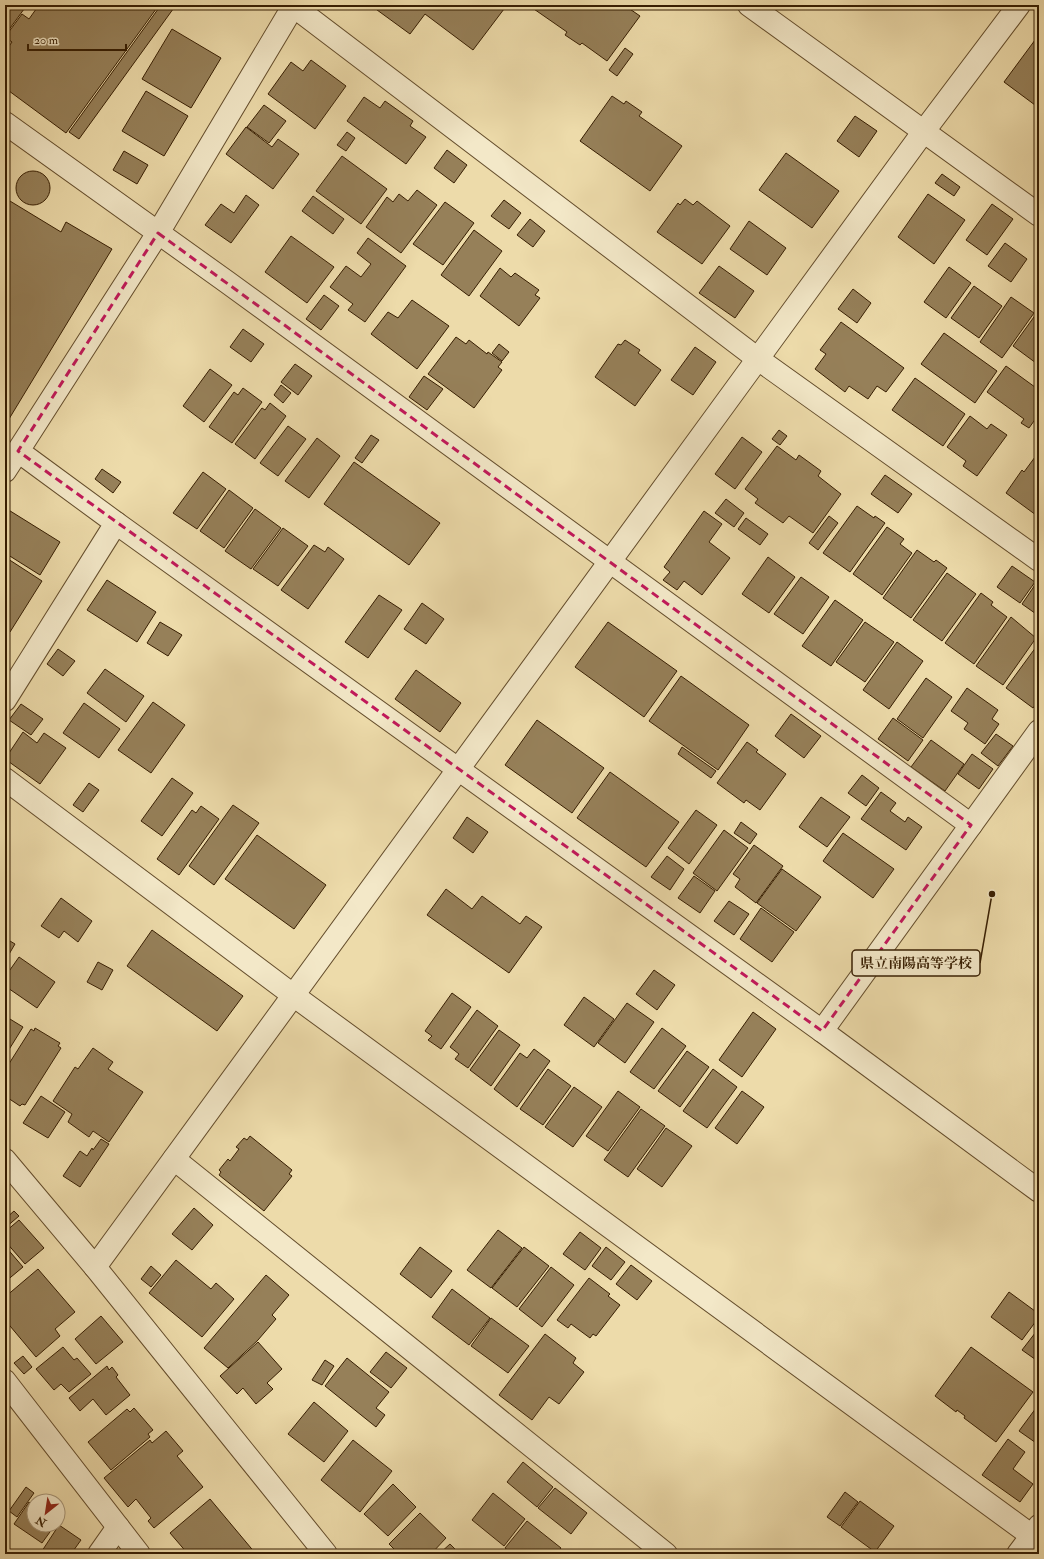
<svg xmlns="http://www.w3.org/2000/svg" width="1044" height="1559" font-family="'IM FELL Double Pica','Noto Serif JP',serif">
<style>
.building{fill:#968059;stroke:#371e02}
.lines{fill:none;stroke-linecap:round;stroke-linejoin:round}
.minor-casing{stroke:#644d2c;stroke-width:24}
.minor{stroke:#f3e8c8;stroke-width:22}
.marked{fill:none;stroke:#c2185b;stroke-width:3;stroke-dasharray:8 5;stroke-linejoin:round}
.leader{fill:none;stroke:#371e02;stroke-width:1.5}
.callout-dot{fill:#371e02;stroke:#f3e8c8;stroke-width:1.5}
.callout{fill:#f3e8c8;stroke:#371e02;stroke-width:1.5}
.callout-label{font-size:14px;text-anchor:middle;font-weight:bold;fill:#371e02}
</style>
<rect width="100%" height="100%" fill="#eddbaa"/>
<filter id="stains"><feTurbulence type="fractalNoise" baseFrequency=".005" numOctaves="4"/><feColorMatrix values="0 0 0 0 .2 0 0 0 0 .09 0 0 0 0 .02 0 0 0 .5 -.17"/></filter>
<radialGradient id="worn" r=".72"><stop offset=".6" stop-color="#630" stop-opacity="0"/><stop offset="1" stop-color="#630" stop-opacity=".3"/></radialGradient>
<g class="building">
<path d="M5,5H27L5,35Z"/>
<path d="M39,5H159L66,133L5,88V52L12,42L5,37L22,14L29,19Z"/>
<path d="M161,5H176L79,139L69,132Z"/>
<path d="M374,5H498L504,9L473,50L425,14L410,34L373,7Z"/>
<path d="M532,5H624L640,16L607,61L582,43L580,45L565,35L567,32L531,7Z"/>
<path d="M172,29L221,58L191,108L142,79Z"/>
<path d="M1038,36L1039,37V108L1004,82Z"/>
<path d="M625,48L633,54L617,76L609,70Z"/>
<path d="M311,60L346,86L315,129L268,94L291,62L303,71Z"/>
<path d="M146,91L188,116L164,156L122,131Z"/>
<path d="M612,96L624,104L626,101L642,112L639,116L682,146L650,191L580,141Z"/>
<path d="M364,97L380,108L385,101L413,121L410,126L426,137L406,164L347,121Z"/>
<path d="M264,105L286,121L269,143L247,127Z"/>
<path d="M855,116L877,131L859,157L837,141Z"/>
<path d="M246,127L272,147L278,139L299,154L273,189L226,154Z"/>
<path d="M347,132L355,138L346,151L337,145Z"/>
<path d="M447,150L467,165L454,183L434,168Z"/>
<path d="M124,151L148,165L137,184L113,170Z"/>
<path d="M786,153L839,191L812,228L759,190Z"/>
<path d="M342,156L387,189L361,224L316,191Z"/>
<circle cx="33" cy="188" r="17"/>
<path d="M942,174L960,187L954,196L935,183Z"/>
<path d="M417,190L437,205L401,253L366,227L387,197L393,202L399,194L408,201Z"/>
<path d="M928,194L965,220L934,264L898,237Z"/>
<path d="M246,195L259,205L231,243L205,225L221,204L234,213Z"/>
<path d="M313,196L344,219L333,234L302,211Z"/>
<path d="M5,198L61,232L66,222L112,249L9,419L5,417Z"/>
<path d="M685,199L693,205L697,201L730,226L702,264L657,232L678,203L680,205Z"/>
<path d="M504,200L521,213L509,229L491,216Z"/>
<path d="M445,202L474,223L443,265L413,244Z"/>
<path d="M992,204L1013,219L987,255L966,240Z"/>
<path d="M530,219L545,231L533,247L517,235Z"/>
<path d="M749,221L786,248L767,275L730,249Z"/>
<path d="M474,230L502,251L469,296L441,275Z"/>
<path d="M291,236L334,267L307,303L265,272Z"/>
<path d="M368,238L406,266L365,322L348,310L353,304L330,287L346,266L361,277L371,264L357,253Z"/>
<path d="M1005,243L1027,259L1011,282L988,266Z"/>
<path d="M719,266L754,291L735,318L699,293Z"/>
<path d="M949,267L971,283L946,318L924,302Z"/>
<path d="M500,268L511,277L515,273L539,290L535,295L540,298L519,326L480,296Z"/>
<path d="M974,286L1002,306L979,338L951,318Z"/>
<path d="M853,289L871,303L857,323L838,309Z"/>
<path d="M324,295L339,306L321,330L306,319Z"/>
<path d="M1011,297L1034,313L1002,358L980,342Z"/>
<path d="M412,300L449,326L417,369L371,334L388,312L398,318Z"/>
<path d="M1039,310V359L1036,363L1013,346Z"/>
<path d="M841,322L904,368L886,392L877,386L868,399L849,386L845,392L815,369L826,354L820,350Z"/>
<path d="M243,329L264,344L251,362L230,347Z"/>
<path d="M944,333L997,371L975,403L921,364Z"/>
<path d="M456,337L466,344L469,340L487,354L488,352L502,362L498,367L502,370L474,408L428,374Z"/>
<path d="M625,340L640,350L638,353L661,370L635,406L595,377L618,344L621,345Z"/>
<path d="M499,344L509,352L502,361L492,353Z"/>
<path d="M695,347L716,362L693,395L671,380Z"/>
<path d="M295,364L312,376L298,395L281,382Z"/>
<path d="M1006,366L1039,390V414L1029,428L1021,423L1024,419L987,392Z"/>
<path d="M210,369L232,385L204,422L183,406Z"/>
<path d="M424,376L443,389L427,410L409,397Z"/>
<path d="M915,378L965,414L943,446L892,410Z"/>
<path d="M281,385L291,393L283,403L274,395Z"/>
<path d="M243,388L262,402L232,443L209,427L234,392L238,395Z"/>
<path d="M270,403L286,416L255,459L235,444L262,408L265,410Z"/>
<path d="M970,416L987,429L991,424L1007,435L977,476L963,466L966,461L947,447Z"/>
<path d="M288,426L306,439L278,476L260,463Z"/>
<path d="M779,430L787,436L780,445L772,439Z"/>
<path d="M371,435L379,440L362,463L355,458Z"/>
<path d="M742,437L762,452L735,489L715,474Z"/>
<path d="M317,438L340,456L309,498L285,481Z"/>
<path d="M777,446L796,460L799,455L821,471L818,476L841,494L813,533L789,516L783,523L755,503L758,499L745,489Z"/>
<path d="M1035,457L1039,459V511L1036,515L1006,493L1022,470L1024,472Z"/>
<path d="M354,462L440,523L409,565L324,504Z"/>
<path d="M102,469L121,482L113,493L95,479Z"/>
<path d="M203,472L226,489L197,529L173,513Z"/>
<path d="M885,475L912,494L898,513L871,494Z"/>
<path d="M229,490L253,508L224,548L200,531Z"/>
<path d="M726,499L744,513L734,527L715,513Z"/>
<path d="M857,506L874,518L875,516L885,523L850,572L823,553Z"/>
<path d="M7,509L60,542L40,575L5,553V512Z"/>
<path d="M255,509L281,528L251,569L225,551Z"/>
<path d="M704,511L722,524L709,542L730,558L702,595L684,581L677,590L663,580L670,572L664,567Z"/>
<path d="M829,516L838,523L818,550L809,543Z"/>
<path d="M746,518L768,534L760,545L738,529Z"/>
<path d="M887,527L904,539L900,544L912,553L882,595L853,574Z"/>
<path d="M283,528L308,546L278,586L253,569Z"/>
<path d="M314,545L325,552L328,547L344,559L308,609L281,590Z"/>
<path d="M917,550L934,562L936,560L947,568L911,618L883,598Z"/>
<path d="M5,557L42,581L10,632L5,629Z"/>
<path d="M768,557L795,577L769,613L742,594Z"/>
<path d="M1012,566L1035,582L1020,603L997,587Z"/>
<path d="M947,573L976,594L942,641L913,620Z"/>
<path d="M801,577L829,597L803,634L774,614Z"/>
<path d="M107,580L156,612L137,642L87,610Z"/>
<path d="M1037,582L1039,583V616L1022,604Z"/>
<path d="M981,593L993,602L991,605L1007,617L974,664L945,643Z"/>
<path d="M379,595L402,610L368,658L345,642Z"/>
<path d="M835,600L863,620L831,666L802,646Z"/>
<path d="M422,603L444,619L426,644L404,629Z"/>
<path d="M1011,617L1036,638L1003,685L976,666Z"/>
<path d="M160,622L182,635L168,656L147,643Z"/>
<path d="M608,622L677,671L644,717L575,667Z"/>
<path d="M865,622L894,642L865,682L836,662Z"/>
<path d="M897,642L923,661L889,709L863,690Z"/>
<path d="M1039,643V700L1033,708L1006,688Z"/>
<path d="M58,649L75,661L63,676L47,664Z"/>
<path d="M105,669L144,696L126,722L87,693Z"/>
<path d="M416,670L461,703L440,732L395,699Z"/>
<path d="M681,676L749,725L718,770L649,721Z"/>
<path d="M926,678L952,697L923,738L897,719Z"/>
<path d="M967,688L998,710L992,719L999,724L985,744L964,729L968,723L951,711Z"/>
<path d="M153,702L185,725L151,773L118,750Z"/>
<path d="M84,703L120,729L99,758L63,733Z"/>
<path d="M21,704L43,719L31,735L9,720Z"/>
<path d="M791,714L821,736L804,758L775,736Z"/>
<path d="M893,718L923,740L908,761L878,739Z"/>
<path d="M537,720L604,768L572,813L505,765Z"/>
<path d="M23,732L37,743L44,733L66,748L40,784L5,759Z"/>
<path d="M996,734L1013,746L998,766L981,753Z"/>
<path d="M931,740L964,764L945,791L911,767Z"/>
<path d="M747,742L758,750L756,752L786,774L760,810L746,800L744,803L717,783Z"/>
<path d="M682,747L716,771L711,778L678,754Z"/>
<path d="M972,754L993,769L979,789L958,774Z"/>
<path d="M610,772L679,822L646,867L577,818Z"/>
<path d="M862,775L879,788L866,806L848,793Z"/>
<path d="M172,778L193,793L162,836L141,821Z"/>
<path d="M89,783L99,790L83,812L73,805Z"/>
<path d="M881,792L896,803L890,811L905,822L908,817L922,827L906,850L861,819Z"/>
<path d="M821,797L850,817L827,847L799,827Z"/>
<path d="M233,805L259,823L214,885L189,866Z"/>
<path d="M201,806L219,819L179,875L157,859L192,810L196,813Z"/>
<path d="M696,810L717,825L689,864L668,848Z"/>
<path d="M467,817L488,832L473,853L453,838Z"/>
<path d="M741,822L757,834L750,844L734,833Z"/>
<path d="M724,830L748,848L717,891L693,873Z"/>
<path d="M843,833L894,869L873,898L823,861Z"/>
<path d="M257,835L326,885L294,929L225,879Z"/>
<path d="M754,845L783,866L756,903L735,887L740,879L733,874Z"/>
<path d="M667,856L684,869L670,890L651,877Z"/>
<path d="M782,869L821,897L796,931L757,903Z"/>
<path d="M694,876L715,891L700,913L678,898Z"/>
<path d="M446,889L472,909L482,896L520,924L526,916L542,927L509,973L427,915Z"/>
<path d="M61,898L92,921L78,942L64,931L59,938L41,926Z"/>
<path d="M729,901L749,914L734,935L714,921Z"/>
<path d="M761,908L794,932L772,962L740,939Z"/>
<path d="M152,930L243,996L217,1031L127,966Z"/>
<path d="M5,938L15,944L5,961Z"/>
<path d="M19,957L55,982L37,1008L5,986V977Z"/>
<path d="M98,962L113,970L102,990L87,982Z"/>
<path d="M654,970L675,985L657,1010L636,994Z"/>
<path d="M452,993L471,1007L441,1049L428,1040L432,1036L425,1031Z"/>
<path d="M584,997L614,1019L594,1047L564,1025Z"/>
<path d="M627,1003L654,1022L625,1063L598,1043Z"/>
<path d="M477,1010L498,1026L468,1068L455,1059L459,1054L450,1047Z"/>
<path d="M753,1012L776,1029L742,1077L719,1060Z"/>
<path d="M5,1016L23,1027L5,1056Z"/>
<path d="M35,1028L60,1043L58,1046L61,1048L25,1105L22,1104L20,1106L5,1096V1070L31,1029L34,1031Z"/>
<path d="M662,1028L686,1046L654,1089L630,1072Z"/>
<path d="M499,1030L520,1045L491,1086L470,1070Z"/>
<path d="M93,1048L113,1062L108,1069L143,1092L109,1142L93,1131L89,1137L68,1122L72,1114L53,1101L75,1067L78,1069Z"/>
<path d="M534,1049L550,1061L517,1107L494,1089L520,1053L527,1058Z"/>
<path d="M687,1051L709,1067L680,1107L658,1091Z"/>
<path d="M548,1069L571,1086L543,1125L520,1109Z"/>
<path d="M713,1069L737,1087L707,1128L683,1111Z"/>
<path d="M574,1087L602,1107L573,1147L545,1127Z"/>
<path d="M618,1091L640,1107L608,1151L586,1136Z"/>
<path d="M742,1091L764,1107L737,1144L715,1128Z"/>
<path d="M41,1096L65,1112L48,1138L23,1123Z"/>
<path d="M641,1109L665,1126L628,1177L604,1160Z"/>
<path d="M666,1128L692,1146L662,1187L637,1169Z"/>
<path d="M250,1136L292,1170L289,1174L292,1176L264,1211L219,1175L221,1172L219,1170L228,1159L230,1161L239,1149L236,1147L244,1138L247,1140Z"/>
<path d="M101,1139L109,1144L80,1187L63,1176L80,1151L87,1156L92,1148L93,1150Z"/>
<path d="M194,1208L213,1225L192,1250L172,1234Z"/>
<path d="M14,1211L19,1216L5,1228V1219Z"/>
<path d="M19,1220L44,1248L25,1264L5,1241V1232Z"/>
<path d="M498,1230L522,1248L491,1288L467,1270Z"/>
<path d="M580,1232L601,1248L585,1270L563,1254Z"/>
<path d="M5,1246L23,1267L5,1282Z"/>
<path d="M420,1247L452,1271L431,1298L400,1274Z"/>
<path d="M524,1247L549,1266L517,1307L492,1288Z"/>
<path d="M606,1247L625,1262L611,1280L592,1266Z"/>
<path d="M176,1260L211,1289L216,1283L234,1299L202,1337L149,1293Z"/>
<path d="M631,1265L652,1281L637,1300L616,1284Z"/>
<path d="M151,1266L161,1275L151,1287L141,1279Z"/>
<path d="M551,1267L574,1285L542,1327L519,1309Z"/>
<path d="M38,1269L75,1312L55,1329L60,1336L36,1357L5,1320V1297Z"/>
<path d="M266,1275L289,1295L272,1315L276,1319L258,1340L228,1368L204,1348Z"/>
<path d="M589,1278L610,1294L608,1296L620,1305L596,1336L593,1334L590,1338L571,1324L568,1328L557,1320Z"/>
<path d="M452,1289L490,1318L469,1345L432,1317Z"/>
<path d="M1009,1292L1039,1314V1317L1022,1340L991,1317Z"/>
<path d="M101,1316L123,1342L96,1364L75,1339Z"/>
<path d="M491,1318L529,1346L508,1373L471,1346Z"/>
<path d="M1039,1328V1362L1022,1350Z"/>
<path d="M545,1334L576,1358L573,1363L584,1372L559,1404L549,1397L532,1420L499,1395Z"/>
<path d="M258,1342L282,1369L267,1383L273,1389L256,1404L243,1388L237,1394L220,1376Z"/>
<path d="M63,1347L74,1360L77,1358L91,1374L69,1392L61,1384L54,1390L36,1369Z"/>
<path d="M971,1347L1033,1392L996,1442L964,1418L965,1416L957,1410L956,1412L935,1396Z"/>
<path d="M386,1352L407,1368L391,1388L370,1372Z"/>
<path d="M23,1356L32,1367L24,1374L14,1363Z"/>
<path d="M347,1358L389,1392L376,1408L385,1415L376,1427L325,1386Z"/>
<path d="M325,1360L334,1366L322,1385L312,1380Z"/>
<path d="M107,1366L109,1370L112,1367L118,1375L116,1377L130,1395L106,1415L93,1399L80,1411L69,1398Z"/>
<path d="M314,1402L348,1431L324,1462L288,1434Z"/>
<path d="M1039,1404V1445L1019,1431Z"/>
<path d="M134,1408L153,1430L148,1434L150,1437L111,1470L88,1442L127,1409L130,1412Z"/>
<path d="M166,1431L183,1451L177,1456L203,1487L154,1528L148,1521L151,1518L136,1499L128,1507L104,1478L150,1440L152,1443Z"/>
<path d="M1008,1439L1025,1452L1013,1469L1033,1484L1020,1502L982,1475Z"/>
<path d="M353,1440L392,1471L360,1512L321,1480Z"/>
<path d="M523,1462L553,1487L537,1507L507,1482Z"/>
<path d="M393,1484L416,1507L388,1536L364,1514Z"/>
<path d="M26,1487L34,1493L17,1517L9,1511Z"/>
<path d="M555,1488L587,1513L571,1534L538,1508Z"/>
<path d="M845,1492L858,1502L840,1526L827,1517Z"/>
<path d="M493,1493L525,1519L504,1546L472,1520Z"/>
<path d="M210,1499L256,1554H188L170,1533Z"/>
<path d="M860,1501L894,1526L875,1552L841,1527Z"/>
<path d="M29,1502L34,1506V1525H55L42,1543L14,1524Z"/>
<path d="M420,1513L446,1538L431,1554H399L389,1544Z"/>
<path d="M527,1521L561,1548L556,1554H513L505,1548Z"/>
<path d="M59,1525L81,1540L71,1554H40Z"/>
<path d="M450,1544L460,1554H439Z"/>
</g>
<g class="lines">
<defs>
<g id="minor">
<path d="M292,5L758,359L1039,560"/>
<path d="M749,5L1039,215"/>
<path d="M5,123L227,282L971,825"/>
<path d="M5,471L18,451"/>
<path d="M116,523L822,1031"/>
<path d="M5,700L116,523L18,451L158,233L294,5"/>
<path d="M1039,731L822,1031L1039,1191"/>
<path d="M5,779L293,995L1039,1541"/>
<path d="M174,1159L666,1554"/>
<path d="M5,1160L95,1267L326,1554"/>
<path d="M95,1267L924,131L1019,5"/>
<path d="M5,1381L139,1554"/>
<path d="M99,1554L118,1527"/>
<path d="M1018,1554L1039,1526"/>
</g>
</defs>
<use href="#minor" class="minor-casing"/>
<use href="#minor" class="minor"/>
</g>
<path class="marked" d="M158,233L971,825L822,1031L18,451Z"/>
<path class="leader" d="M992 894L980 963"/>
<circle class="callout-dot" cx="992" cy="894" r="4"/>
<rect class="callout" x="852" y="950" width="128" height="26" rx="4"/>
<g class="callout-label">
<text x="916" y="968">県立南陽高等学校</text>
</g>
<rect width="1044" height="1559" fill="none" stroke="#eddbaa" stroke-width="20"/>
<rect x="6" y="6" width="1032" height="1547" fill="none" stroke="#371e02" stroke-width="2"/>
<rect x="10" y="10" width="1024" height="1539" fill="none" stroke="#371e02"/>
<g transform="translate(46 1513) rotate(210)"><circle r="19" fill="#f3e8c8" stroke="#a89779"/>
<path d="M0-3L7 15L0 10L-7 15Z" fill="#8f2418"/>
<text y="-6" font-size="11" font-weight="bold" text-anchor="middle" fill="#371e02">N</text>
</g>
<path d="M28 44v6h98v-6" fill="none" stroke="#371e02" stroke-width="2"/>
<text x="34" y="44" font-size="12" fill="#371e02" stroke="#f3e8c8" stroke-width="3" paint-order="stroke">20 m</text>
<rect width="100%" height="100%" filter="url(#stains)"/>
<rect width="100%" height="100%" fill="url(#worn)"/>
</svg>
